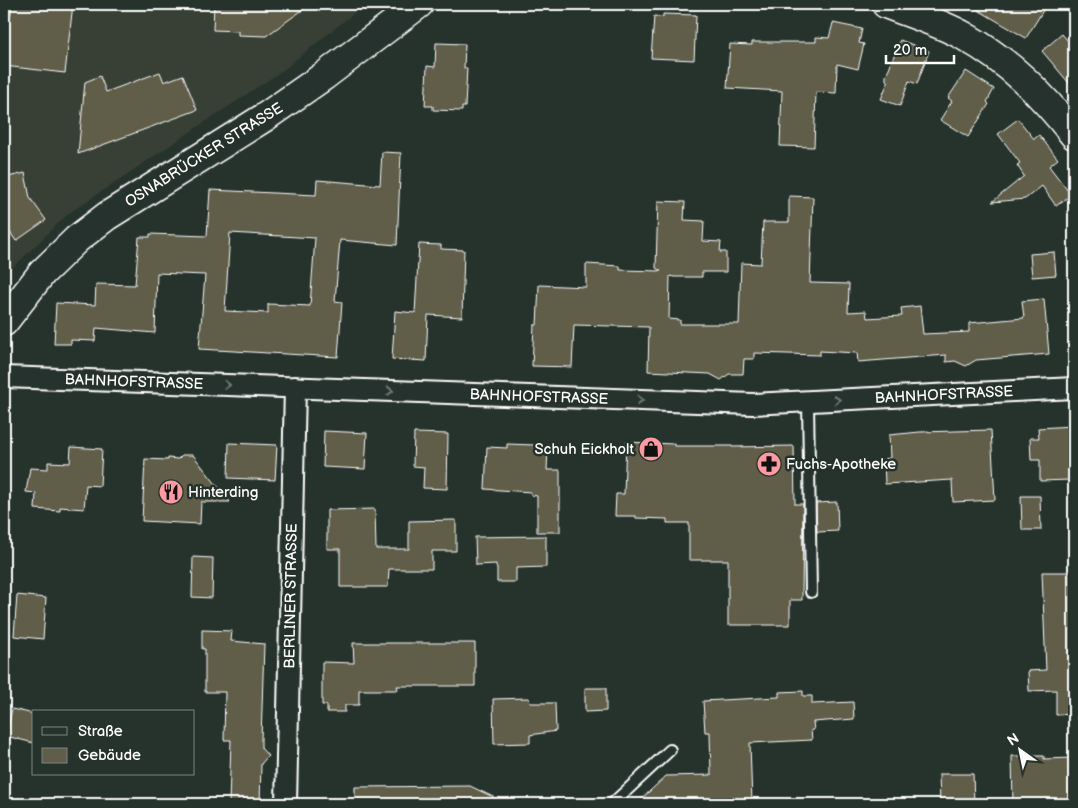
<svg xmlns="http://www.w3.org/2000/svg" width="1078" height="808" font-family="'Balsamiq Sans',sans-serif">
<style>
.built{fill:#374036}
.building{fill:#605d4a;stroke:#fff;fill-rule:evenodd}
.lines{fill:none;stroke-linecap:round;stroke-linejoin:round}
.lane-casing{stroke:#fff;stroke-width:14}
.street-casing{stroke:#fff;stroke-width:24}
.secondary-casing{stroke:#fff;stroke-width:31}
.lane{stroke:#26332d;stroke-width:10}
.street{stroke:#26332d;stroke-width:20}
.secondary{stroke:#26332d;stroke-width:28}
.oneway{stroke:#727a76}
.labels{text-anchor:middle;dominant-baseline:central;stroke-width:5;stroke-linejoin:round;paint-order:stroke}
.street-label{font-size:15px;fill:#fff;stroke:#26332d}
.poi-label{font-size:15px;fill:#fff;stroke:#26332d;text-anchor:start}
</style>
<rect width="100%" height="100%" fill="#26332d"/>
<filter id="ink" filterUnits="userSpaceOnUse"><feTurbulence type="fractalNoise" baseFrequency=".02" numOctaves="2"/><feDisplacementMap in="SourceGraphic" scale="10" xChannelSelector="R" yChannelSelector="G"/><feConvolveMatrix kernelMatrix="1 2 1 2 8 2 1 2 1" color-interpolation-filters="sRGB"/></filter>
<g filter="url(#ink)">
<path class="built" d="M4,4H365L283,70L69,213L4,276Z"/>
<g class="building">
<path d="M12,4H73L65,73L4,66V18L10,19Z"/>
<path d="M214,4H311L266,36L238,35V31L213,30Z"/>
<path d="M968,4H1047L1026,38Z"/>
<path d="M663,14L696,15L694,60L651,58L654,16L663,17Z"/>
<path d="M833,23L862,29L859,43L864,44L858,69L837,64L836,93L816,92L814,147L780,146L782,91L727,88L730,44L752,45V42H816V37L829,38Z"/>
<path d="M1062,34L1074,48V89L1042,51Z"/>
<path d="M900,40L929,51L917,84L909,81L900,106L881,99L888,82L886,80V76Z"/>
<path d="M436,43L465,44L464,68H467L465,107H462V111L433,110V106H425L427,66L435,67Z"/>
<path d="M966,71L994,89L987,102L989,104L968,137L940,120L952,101L948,98Z"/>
<path d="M160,72L164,82L183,75L197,110L78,154L85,82L100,76L106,92Z"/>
<path d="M1018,119L1034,139L1039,135L1058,159L1049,166L1071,195L1056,206L1042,186L1025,199L992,202L1024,176L1017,165L1020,163L998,134Z"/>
<path d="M382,152L401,153L397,245L340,240L335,301L342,302L338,357L199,349L205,275L157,273L155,333L96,328L95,341L71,340V344H54L56,303L95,305L96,284L135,285L139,237H150V234L207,236L210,190L316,195L317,180L380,185ZM230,233L315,238L310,306L268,304V313L225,311Z"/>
<path d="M25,173L30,198L46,220L16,241L4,223V178Z"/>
<path d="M789,196L813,197L810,283L849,284L848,312L866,311L867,318L884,317L902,316L901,308L920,306L923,334L969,332V323L1024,318L1022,301L1044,299L1049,354L976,360L966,366L955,361L946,362V355L858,362L857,353L820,351V355L754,353V359H744L743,374H729L721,380L710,374L648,371L649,327L574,325L572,367L532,366L534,325H537L539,285L586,287V264L620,266V270L661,271L656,268L658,201L685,202L684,220L704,221L703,241L721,242L720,252H726V272H702V277H674L670,276L669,319L680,320V324H739L741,263L761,264L763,222H789Z"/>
<path d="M419,244L441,245V249L464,250L462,317L428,315L426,361L392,359L395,311L415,313Z"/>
<path d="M1054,252L1056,275L1032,277L1030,254Z"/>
<path d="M1073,426L1074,467H1070V480L1040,481V460H1031L1030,438H1039L1038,428Z"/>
<path d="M991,430L995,500L953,502L952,480L885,484L884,459L890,458L889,435L920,432Z"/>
<path d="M324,431L367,433L365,469L323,467Z"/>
<path d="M414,433L448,434L447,489L423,488L424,467L413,466Z"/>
<path d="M626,442L674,444V446H732V447L794,446L795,504H803L802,600H790V625H728V560H689V523H667V519L636,518V516H615L616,494H624Z"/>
<path d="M229,443L277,445L275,480L228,478Z"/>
<path d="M507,444L535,445V447L548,448L547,470H560V532H537V496L531,495V492L485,489L487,447L507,448Z"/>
<path d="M71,447L102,449L100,486L86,485L84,509L60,507V511L35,509L36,493L26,492L30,468L48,469V462L70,463Z"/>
<path d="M182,455H193L230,502H201L200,524L142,521L145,459L168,460V458L178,459Z"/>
<path d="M1021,496H1040L1041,530H1022Z"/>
<path d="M837,502L838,531L817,532L816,503Z"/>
<path d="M375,509L376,549H409V521L456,520V551H432V569H389L388,587H340V549H327V510Z"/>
<path d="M546,536V567L516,568V582H497V567H496V564L476,565L475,537Z"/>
<path d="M193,557L213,558L212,598L192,597Z"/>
<path d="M1042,572H1074V714L1056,715V690L1029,691L1028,671L1046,670Z"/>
<path d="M17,595L46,598L43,639L14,636Z"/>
<path d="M202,630L232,631L231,641L264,644L261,740V748L268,756L261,764L260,804H229L231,740H224L225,692H205V649H202Z"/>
<path d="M353,643H475V686H397L398,690H359V705H345V712H327V705H322V662L354,663Z"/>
<path d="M585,688H606V711L585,712Z"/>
<path d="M803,691V696H812V704L853,702L854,719L813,722L814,730H811L812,740L750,743L752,804H636L666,776L711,775L710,732H705L703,701L779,697V692Z"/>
<path d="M529,698L530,703H555L556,731L530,735V743L494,744L493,699Z"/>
<path d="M12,709L34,714V743L6,736Z"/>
<path d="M1012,756H1044V759L1074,758V804H1013Z"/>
<path d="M939,774H973L974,804H940Z"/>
<path d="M470,786L508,804H355V787Z"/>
</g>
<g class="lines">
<defs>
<g id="lane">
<path d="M808,402L811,592"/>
<path d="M612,804L670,750"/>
</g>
<g id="street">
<path d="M4,377L753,404L1074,388"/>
<path d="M286,804L295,387"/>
</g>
<g id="secondary">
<path d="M886,4C911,14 941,23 964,36C1010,62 1042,94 1074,135"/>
<path d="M4,322L42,273L77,239L107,216L265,117L324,76L419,4"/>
</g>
</defs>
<use href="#lane" class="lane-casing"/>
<use href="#street" class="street-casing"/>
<use href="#secondary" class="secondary-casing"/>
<use href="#lane" class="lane"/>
<use href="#street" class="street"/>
<use href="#secondary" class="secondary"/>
</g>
<defs><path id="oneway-chevron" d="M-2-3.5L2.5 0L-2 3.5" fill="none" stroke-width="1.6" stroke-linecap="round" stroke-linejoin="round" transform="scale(1.25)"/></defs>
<g class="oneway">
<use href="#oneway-chevron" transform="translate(227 385) rotate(2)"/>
<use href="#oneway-chevron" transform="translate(390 391) rotate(2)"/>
<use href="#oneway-chevron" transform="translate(640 400) rotate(2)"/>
<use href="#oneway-chevron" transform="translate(837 400) rotate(-3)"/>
</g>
</g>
<defs>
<symbol id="shop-disc" viewBox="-11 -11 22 22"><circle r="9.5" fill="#ff9aa2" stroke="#26332d"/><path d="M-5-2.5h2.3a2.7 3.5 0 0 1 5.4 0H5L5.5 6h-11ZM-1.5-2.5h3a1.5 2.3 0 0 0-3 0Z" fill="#111"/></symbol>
<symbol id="pharmacy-disc" viewBox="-11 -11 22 22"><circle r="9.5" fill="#ff9aa2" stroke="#26332d"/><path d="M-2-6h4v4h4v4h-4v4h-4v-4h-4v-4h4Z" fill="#111"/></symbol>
<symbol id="restaurant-disc" viewBox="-11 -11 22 22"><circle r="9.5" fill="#ff9aa2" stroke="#26332d"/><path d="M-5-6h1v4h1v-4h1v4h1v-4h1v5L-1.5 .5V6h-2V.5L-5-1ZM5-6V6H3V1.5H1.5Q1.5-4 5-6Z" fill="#111"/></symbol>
</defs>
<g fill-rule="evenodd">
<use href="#shop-disc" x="637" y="435" width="28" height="28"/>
<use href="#pharmacy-disc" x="755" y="450" width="28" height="28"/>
<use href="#restaurant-disc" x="157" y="478" width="28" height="28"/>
</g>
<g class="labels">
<g class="street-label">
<text transform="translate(204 155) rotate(-32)">OSNABRÜCKER STRASSE</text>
<text transform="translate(134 382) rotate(2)">BAHNHOFSTRASSE</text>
<text transform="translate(944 395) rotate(-3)">BAHNHOFSTRASSE</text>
<text transform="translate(539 397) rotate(2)">BAHNHOFSTRASSE</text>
<text transform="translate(291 596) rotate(-89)">BERLINER STRASSE</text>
</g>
<g class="poi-label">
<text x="634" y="449" text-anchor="end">Schuh Eickholt</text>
<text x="786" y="464">Fuchs-Apotheke</text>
<text x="188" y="492">Hinterding</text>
</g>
</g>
<rect width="1078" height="808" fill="none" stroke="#26332d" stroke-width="20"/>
<rect x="10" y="10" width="1058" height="788" fill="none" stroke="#fff" stroke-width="2" filter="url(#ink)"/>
<rect x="32" y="710" width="162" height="65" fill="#26332d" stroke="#7d8581"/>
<rect x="42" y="727" width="25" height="8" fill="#26332d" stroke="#7d8581"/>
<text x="78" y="736" font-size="15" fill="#ffffff">Straße</text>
<rect x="42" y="748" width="25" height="15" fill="#605d4a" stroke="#7d8581"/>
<text x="78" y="760" font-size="15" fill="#ffffff">Gebäude</text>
<g transform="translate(1020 750) rotate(327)" stroke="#26332d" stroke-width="4" paint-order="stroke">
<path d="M0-4L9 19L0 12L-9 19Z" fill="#ffffff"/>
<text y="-8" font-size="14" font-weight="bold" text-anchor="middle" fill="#ffffff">N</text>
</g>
<path d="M886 55v8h68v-8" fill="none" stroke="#ffffff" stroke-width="2.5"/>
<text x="893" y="55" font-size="15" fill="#ffffff" stroke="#26332d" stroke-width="4" paint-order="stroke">20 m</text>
</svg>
